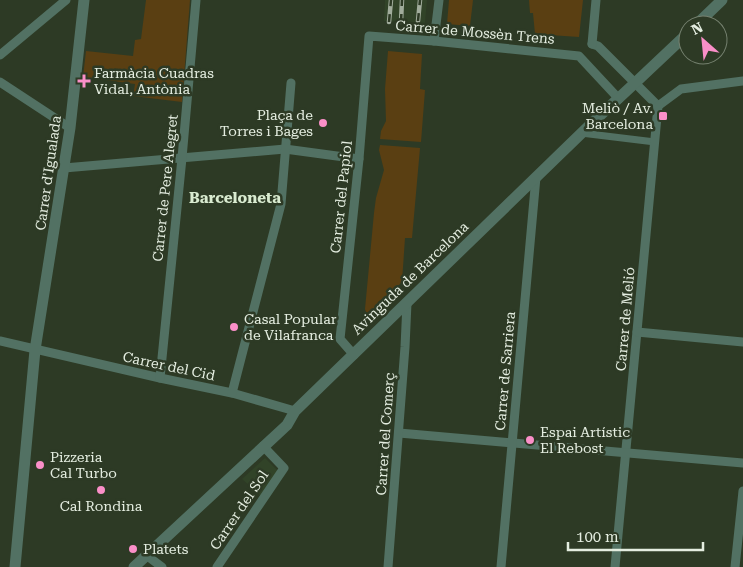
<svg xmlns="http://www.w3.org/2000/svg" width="743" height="567" font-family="'Roboto Serif',serif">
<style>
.built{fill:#314328}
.green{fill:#5a3f12}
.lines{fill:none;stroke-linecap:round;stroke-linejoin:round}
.pedestrian{stroke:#527163;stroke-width:7}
.minor{stroke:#527163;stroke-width:9}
.tertiary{stroke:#527163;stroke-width:11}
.rail-casing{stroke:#a1ac9c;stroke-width:4.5}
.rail{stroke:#2d3a25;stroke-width:2.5;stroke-dasharray:8;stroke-linecap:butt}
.poi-dot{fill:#fa8fc8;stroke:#2d3a25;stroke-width:2}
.labels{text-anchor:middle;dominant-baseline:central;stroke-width:5;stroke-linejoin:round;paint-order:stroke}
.street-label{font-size:14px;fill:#e4ede0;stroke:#2d3a25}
.poi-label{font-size:14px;fill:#e4ede0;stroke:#2d3a25;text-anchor:start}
.neighbourhood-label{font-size:15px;font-weight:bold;fill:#d9ebd0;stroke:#2d3a25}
</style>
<rect width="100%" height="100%" fill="#2d3a25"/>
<g class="built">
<path d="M385,0H427L425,23L384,21Z"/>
<path d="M265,458L278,471L262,497L242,479Z"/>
</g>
<g class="green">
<path d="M146,0H190L182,102L133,96L135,84L83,77L86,51L133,56L135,40L141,39Z"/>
<path d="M449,0H473L470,26L447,24Z"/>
<path d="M529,0H583L579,37L535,34L533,13H530Z"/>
<path d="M388,51L422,54L420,89L425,90L421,142L380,139L381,131L386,121L385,89Z"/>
<path d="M380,145L420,148L412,238H405L402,282L367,316L365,309L374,213L376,198L384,170L379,150Z"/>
</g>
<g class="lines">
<path class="pedestrian" d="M581,133L655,142"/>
<g class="minor">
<path d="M434,41L439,0"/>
<path d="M592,44L598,46L658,106L615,567"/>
<path d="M592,44L596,0"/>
<path d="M0,55L66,0"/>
<path d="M0,82L70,128"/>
<path d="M658,106L681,89L743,81"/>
<path d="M64,168L285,149L359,159"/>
<path d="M637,332L743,342"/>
<path d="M0,341L160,378L232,393L295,411"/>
<path d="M354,355L340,339L359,159L369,36L434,41L579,56L619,99"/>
<path d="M160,378L182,158L196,0"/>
<path d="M232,393L281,204L291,83"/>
<path d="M399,433L743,463"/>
<path d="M146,555L162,567"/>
<path d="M217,567L284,468L263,446"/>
<path d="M388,567L405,347L407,303"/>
<path d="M501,567L536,177"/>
<path d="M735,567L743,491"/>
</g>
<g class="tertiary">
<path d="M696,25L722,0"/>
<path d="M15,567L35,350L70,128L84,0"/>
<path d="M134,567L287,425L295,411L593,122L635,83L688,33"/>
</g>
<defs>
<g id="rail">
<path d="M418,21L420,0"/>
<path d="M389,22L391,0"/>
<path d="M401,22L402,0"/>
</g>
</defs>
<use href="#rail" class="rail-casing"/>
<use href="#rail" class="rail"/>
</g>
<g class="poi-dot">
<path d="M81.5 73.5h5v5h5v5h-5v5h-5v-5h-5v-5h5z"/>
<rect x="658" y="111" width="10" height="10" rx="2.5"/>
<circle cx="323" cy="123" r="5"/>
<circle cx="234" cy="327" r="5"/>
<circle cx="530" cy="440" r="5"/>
<circle cx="40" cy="465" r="5"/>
<circle cx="101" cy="490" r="5"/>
<circle cx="133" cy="549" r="5"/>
</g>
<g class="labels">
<g class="street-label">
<text transform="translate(475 32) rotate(5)">Carrer de Mossèn Trens</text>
<text transform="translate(48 173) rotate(-82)">Carrer d'Igualada</text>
<text transform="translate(165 188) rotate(-84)">Carrer de Pere Alegret</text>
<text transform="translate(341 197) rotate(-84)">Carrer del Papiol</text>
<text transform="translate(410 278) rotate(-44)">Avinguda de Barcelona</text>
<text transform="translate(625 319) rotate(-85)">Carrer de Melió</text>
<text transform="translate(169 366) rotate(12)">Carrer del Cid</text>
<text transform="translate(505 371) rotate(-85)">Carrer de Sarriera</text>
<text transform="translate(385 434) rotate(-86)">Carrer del Comerç</text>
<text transform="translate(239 510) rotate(-56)">Carrer del Sol</text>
</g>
<g class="poi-label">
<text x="94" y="73">Farmàcia Cuadras<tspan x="94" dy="16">Vidal, Antònia</tspan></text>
<text x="653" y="108" text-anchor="end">Meliò / Av.<tspan x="653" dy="16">Barcelona</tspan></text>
<text x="313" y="115" text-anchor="end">Plaça de<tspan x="313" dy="16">Torres i Bages</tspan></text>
<text x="244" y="319">Casal Popular<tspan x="244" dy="16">de Vilafranca</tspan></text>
<text x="540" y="432">Espai Artístic<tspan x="540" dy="16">El Rebost</tspan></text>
<text x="50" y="457">Pizzeria<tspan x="50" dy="16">Cal Turbo</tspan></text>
<text x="101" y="506" text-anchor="middle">Cal Rondina</text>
<text x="143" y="549">Platets</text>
</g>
<g class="neighbourhood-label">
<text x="235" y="198">Barceloneta</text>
</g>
</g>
<g transform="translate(703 40) rotate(333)"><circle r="24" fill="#2d3a25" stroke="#768270"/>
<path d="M0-4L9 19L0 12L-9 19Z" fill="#fa8fc8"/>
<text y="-8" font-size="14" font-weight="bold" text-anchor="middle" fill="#e4ede0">N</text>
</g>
<path d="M568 542v8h135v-8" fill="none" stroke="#e4ede0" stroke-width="2.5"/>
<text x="576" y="542" font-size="15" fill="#e4ede0" stroke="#2d3a25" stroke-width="4" paint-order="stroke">100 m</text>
</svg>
